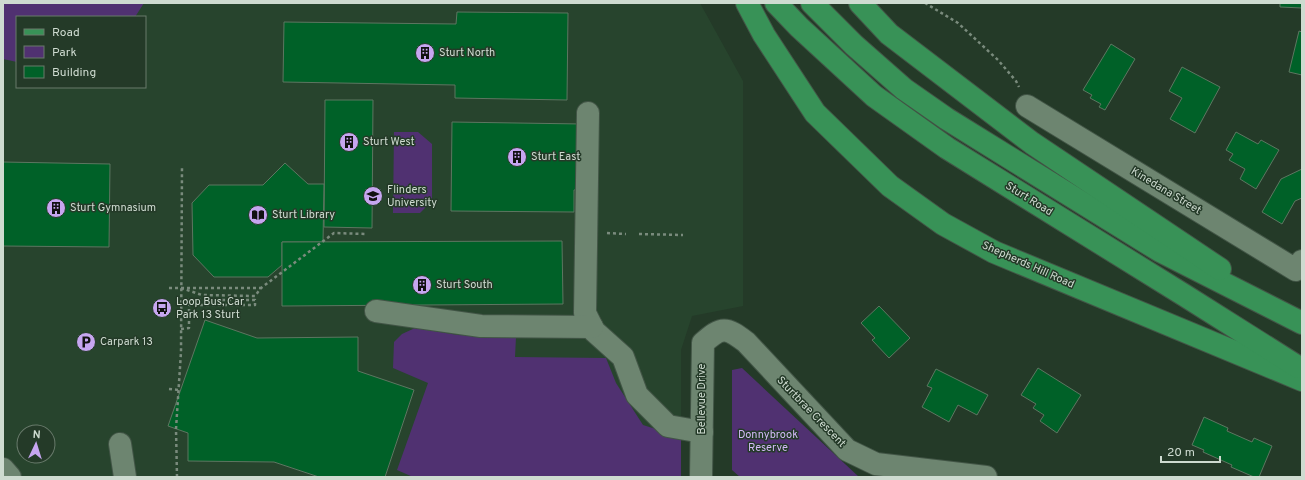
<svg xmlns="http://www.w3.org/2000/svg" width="1305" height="480" font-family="Overpass,sans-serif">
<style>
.built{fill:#27442d;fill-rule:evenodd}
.green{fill:#503171}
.building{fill:#006128;stroke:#5d7661}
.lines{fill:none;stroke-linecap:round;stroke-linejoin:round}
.minor-casing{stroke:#425546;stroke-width:24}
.major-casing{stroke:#425546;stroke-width:24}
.path{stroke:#7a8b7d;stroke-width:2.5;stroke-dasharray:3 3;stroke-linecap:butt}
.minor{stroke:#6d8570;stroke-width:22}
.major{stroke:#389257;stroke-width:22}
.labels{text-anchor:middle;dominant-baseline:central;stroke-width:3;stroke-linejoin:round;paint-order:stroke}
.poi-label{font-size:11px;fill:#cedbd0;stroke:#243a28;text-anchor:start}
.street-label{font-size:11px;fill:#cedbd0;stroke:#243a28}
.park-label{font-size:11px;fill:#d3b8f7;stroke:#243a28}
</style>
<rect width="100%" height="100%" fill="#243a28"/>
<path class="built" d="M3,3H700L743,81V306L692,316L681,350V477H3ZM17,17H145V87H17ZM24,432H48V456H24Z"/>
<g class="green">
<path d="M3,3H144L135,17H17V62L3,59Z"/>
<path d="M394,132H418L432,144V201L420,213H393Z"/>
<path d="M415,328L458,335L516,337L515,357L606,358L616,383L643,425L681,437V477H413L397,470L428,383L393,368L394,342L402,334Z"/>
<path d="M742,368L859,477H740L732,470V370Z"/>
</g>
<g class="building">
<path d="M1280,3H1302V8L1280,7Z"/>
<path d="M457,12L568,13L567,100L455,98V85L283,82L284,22L456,24Z"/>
<path d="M1299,31L1302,32V75L1289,72Z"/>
<path d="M1111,44L1135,59L1105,110L1099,107L1101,104L1090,98L1092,95L1083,90Z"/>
<path d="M1182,67L1220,87L1195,133L1170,119L1182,98L1169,91Z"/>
<path d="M325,100H373L372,228L324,227Z"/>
<path d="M452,122L582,124L581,189L574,190V212L451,211Z"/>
<path d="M1236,132L1258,144L1261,140L1279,150L1256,189L1240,179L1245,169L1229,160L1233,154L1226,150Z"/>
<path d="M3,162L110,164L109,247L3,246Z"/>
<path d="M285,163L308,184H324L323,242H282V265L268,277H214L193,255L192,203L209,185H263Z"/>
<path d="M1302,169V198L1295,201L1282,224L1262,212L1281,179Z"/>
<path d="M562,241L563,304L282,306V242Z"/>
<path d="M879,306L910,338L889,358L872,340L875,338L861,323Z"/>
<path d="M205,320L257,338L358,337V371L414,390L385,477H319L274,462L188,461V433L168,426Z"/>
<path d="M1038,368L1081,395L1057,433L1040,421L1044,415L1033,408L1036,404L1021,395Z"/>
<path d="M936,369L988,395L977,415L958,405L949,422L922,407L932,388L927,386Z"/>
<path d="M1204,417L1228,428L1227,431L1252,442L1254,438L1272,446L1259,477H1254L1231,467L1232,465L1203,452L1204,450L1192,445Z"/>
</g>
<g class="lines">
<defs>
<g id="minor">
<path d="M1027,106L1296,270L1302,261"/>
<path d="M588,113L585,313L594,331L623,357L637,395L668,426L702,432"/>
<path d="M376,311L481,326L592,327"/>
<path d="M120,444L125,477"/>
<path d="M3,469L10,477"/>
<path d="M701,477L703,343C722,326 726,327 746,342L847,450L876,464L986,477"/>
</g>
<g id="major">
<path d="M747,3L764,35L815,113L890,186L943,224L994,252L1302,380"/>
<path d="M776,3L799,27L874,96L947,148L1184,295L1298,367"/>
<path d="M812,3L854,45L904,89L947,119L1160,251L1302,323"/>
<path d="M860,3L889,34L1032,143L1220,269"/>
</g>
</defs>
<use href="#minor" class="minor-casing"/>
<use href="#major" class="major-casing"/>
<g class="path">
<path d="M925,3L958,23L998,60L1016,81L1019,87"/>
<path d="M607,233L626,234"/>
<path d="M639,234L683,235"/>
<path d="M169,288H261"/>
<path d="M181,288L202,295L255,296L261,288L334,233L367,234"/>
<path d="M181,329L189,328V305H255V300H182"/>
<path d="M169,389L179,390"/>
<path d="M177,477L176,429L181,352L182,166"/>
</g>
<use href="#minor" class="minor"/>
<use href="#major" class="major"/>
</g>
<defs>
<symbol id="building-disc" viewBox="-11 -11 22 22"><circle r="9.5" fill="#c6a6f0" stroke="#243a28"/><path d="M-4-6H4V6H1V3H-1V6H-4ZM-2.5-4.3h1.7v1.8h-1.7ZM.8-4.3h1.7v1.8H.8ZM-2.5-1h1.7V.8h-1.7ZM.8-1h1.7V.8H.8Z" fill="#111"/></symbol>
<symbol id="university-disc" viewBox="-11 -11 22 22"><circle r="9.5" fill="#c6a6f0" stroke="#243a28"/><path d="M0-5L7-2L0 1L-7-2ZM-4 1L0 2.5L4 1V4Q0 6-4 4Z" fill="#111"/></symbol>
<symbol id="library-disc" viewBox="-11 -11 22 22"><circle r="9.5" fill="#c6a6f0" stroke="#243a28"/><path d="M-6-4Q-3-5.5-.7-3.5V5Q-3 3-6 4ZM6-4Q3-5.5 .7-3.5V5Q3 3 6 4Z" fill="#111"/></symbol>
<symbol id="bus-disc" viewBox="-11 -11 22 22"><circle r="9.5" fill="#c6a6f0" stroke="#243a28"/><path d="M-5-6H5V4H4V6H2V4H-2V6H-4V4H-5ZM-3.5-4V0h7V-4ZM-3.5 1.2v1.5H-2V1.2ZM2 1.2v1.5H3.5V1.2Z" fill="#111"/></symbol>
<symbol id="parking-disc" viewBox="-11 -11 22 22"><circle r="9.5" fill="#c6a6f0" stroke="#243a28"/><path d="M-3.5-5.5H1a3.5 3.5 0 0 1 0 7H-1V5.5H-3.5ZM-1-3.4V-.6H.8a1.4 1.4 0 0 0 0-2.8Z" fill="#111"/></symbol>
</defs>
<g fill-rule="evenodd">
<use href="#building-disc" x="414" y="42" width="22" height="22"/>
<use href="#building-disc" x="338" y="131" width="22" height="22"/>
<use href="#building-disc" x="506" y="146" width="22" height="22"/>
<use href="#university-disc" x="362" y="185" width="22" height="22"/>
<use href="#building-disc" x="45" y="197" width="22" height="22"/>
<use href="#library-disc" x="247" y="204" width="22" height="22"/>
<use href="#building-disc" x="411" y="274" width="22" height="22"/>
<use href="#bus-disc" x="151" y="297" width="22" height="22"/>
<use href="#parking-disc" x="75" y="331" width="22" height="22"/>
</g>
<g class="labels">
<g class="poi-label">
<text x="439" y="53">Sturt North</text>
<text x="363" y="142">Sturt West</text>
<text x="531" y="157">Sturt East</text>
<text x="387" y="190">Flinders<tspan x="387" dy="13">University</tspan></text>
<text x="70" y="208">Sturt Gymnasium</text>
<text x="272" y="215">Sturt Library</text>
<text x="436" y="285">Sturt South</text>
<text x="176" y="302">Loop Bus, Car<tspan x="176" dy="13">Park 13 Sturt</tspan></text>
<text x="100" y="342">Carpark 13</text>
</g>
<g class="street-label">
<text transform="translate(1166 191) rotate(31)">Kinedana Street</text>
<text transform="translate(1029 199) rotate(32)">Sturt Road</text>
<text transform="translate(1028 265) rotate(24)">Shepherds Hill Road</text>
<text transform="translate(702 399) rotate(-90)">Bellevue Drive</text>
<text transform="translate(811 412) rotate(46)">Sturtbrae Crescent</text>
</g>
<g class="park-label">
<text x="768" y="435">Donnybrook<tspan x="768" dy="13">Reserve</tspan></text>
</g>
</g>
<rect width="1305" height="480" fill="none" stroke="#cedbd0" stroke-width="8"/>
<rect x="16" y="16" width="130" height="72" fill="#243a28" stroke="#687a6b"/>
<rect x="24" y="29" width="20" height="6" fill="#389257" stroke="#687a6b"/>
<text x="52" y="36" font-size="12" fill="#cedbd0">Road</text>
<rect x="24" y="46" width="20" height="12" fill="#503171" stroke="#687a6b"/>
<text x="52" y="56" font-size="12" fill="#cedbd0">Park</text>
<rect x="24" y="66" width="20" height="12" fill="#006128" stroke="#687a6b"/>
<text x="52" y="76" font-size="12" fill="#cedbd0">Building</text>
<g transform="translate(36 444) rotate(4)"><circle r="19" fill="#243a28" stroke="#687a6b"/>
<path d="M0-3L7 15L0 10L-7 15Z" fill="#c6a6f0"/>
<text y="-6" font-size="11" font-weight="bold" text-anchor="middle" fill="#cedbd0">N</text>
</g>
<path d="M1161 456v6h59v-6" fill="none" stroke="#cedbd0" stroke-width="2"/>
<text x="1167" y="456" font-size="12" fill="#cedbd0" stroke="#243a28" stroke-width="3" paint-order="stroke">20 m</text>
</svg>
